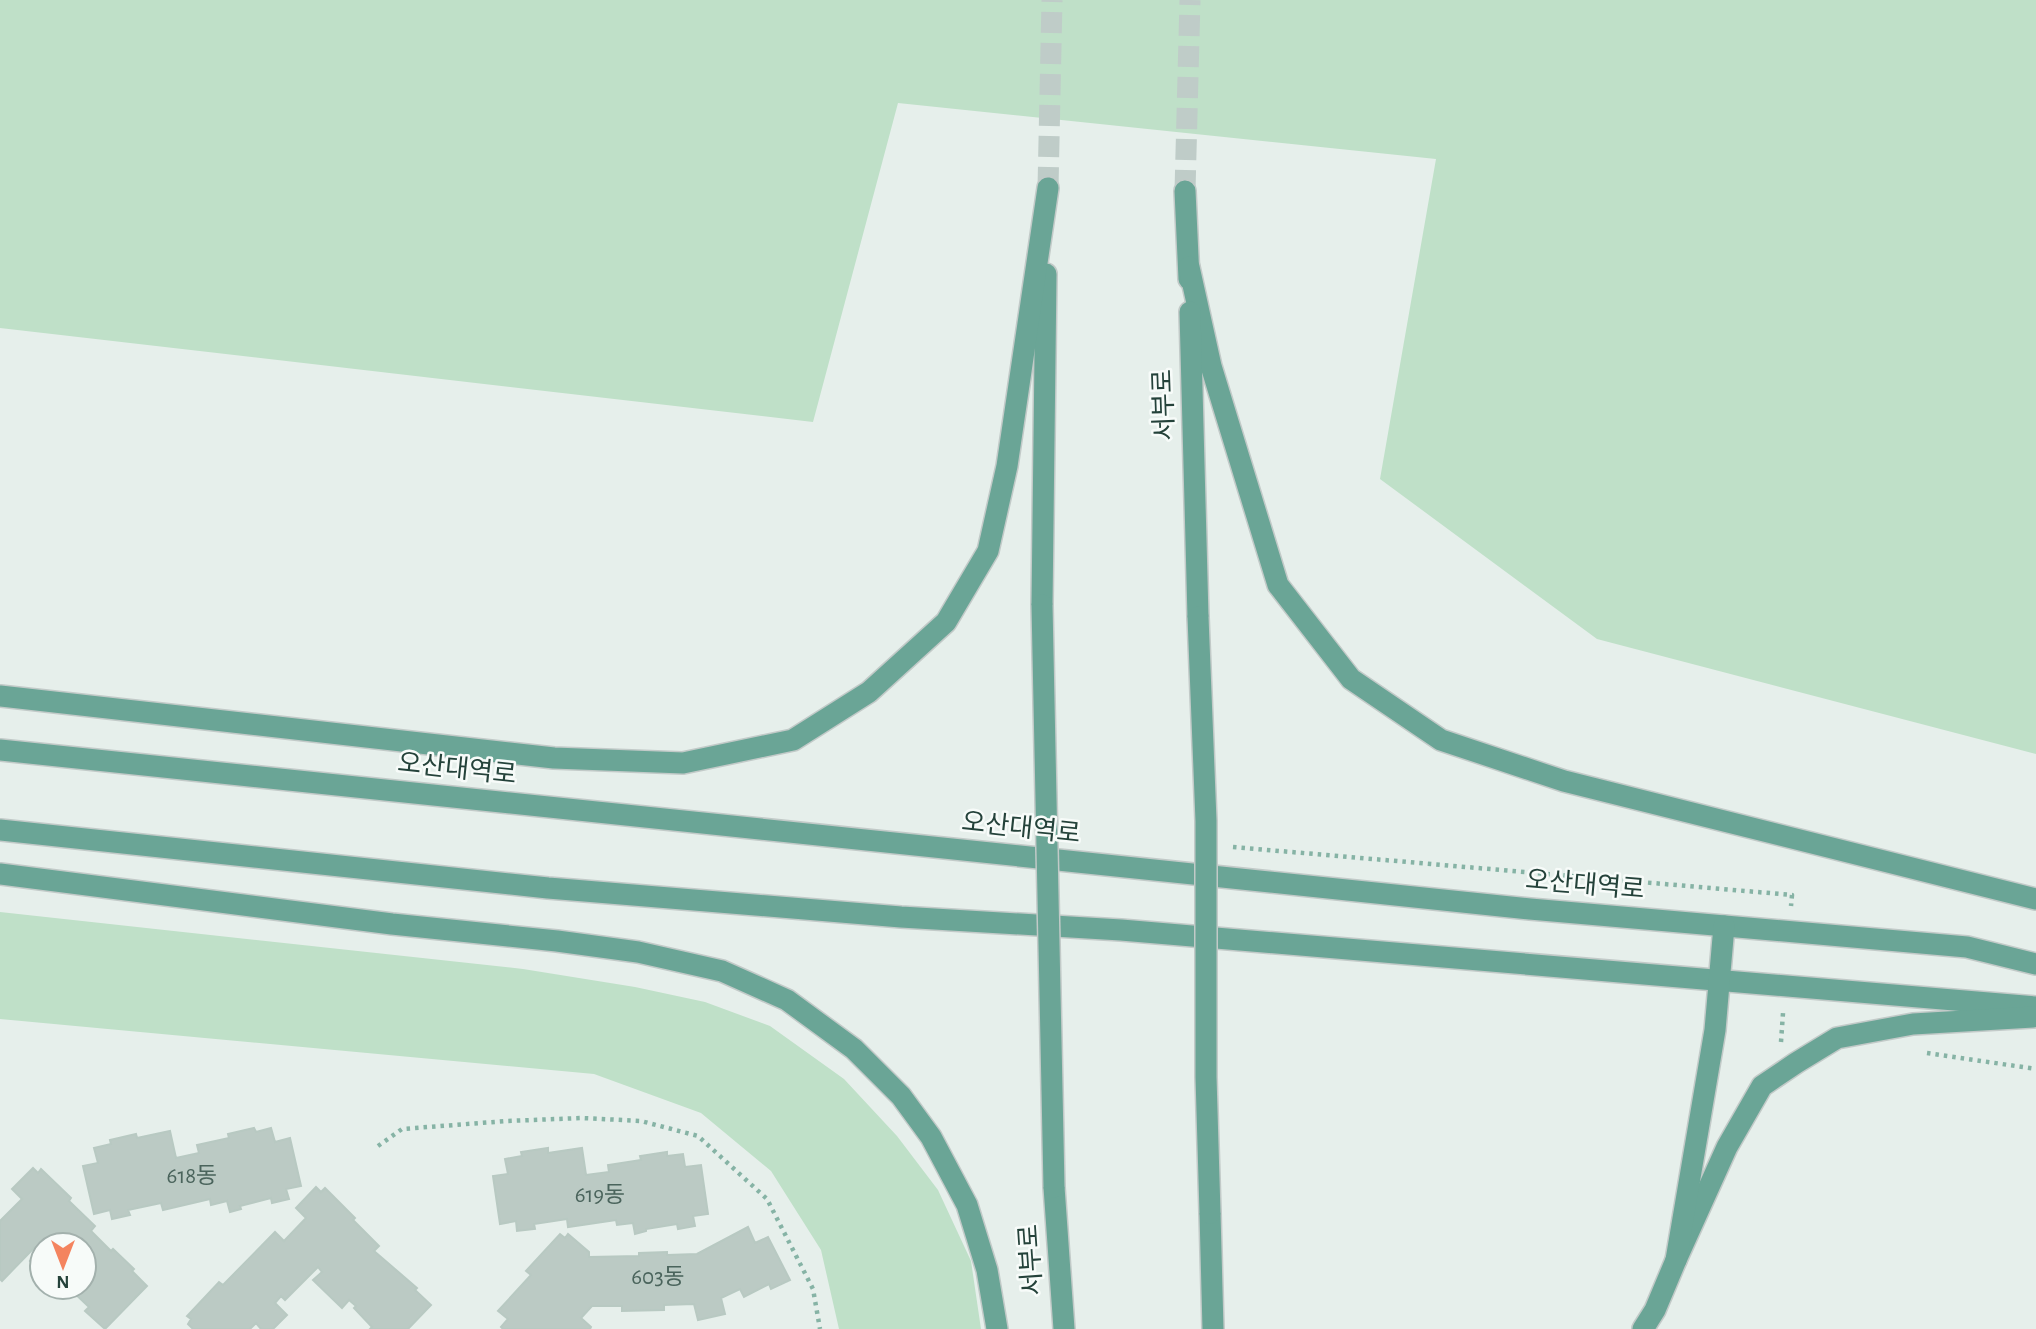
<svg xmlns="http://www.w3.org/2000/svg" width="2036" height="1329" font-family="'Alegreya Sans','Noto Sans KR',sans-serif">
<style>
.green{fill:#bfe0c8}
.building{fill:#bbcac4;stroke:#b8c9c2;stroke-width:2}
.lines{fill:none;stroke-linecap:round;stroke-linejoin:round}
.major-tunnel{stroke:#bfccc8;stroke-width:21;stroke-dasharray:21 10;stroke-linecap:butt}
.major-casing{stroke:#c2cac8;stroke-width:24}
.path{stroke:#86b3a5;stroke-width:4.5;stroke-dasharray:3.5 5;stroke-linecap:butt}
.major{stroke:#6aa596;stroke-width:21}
.major-bridge-casing{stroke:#c2cac8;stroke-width:24;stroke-linecap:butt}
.major-bridge{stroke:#6aa596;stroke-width:21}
.labels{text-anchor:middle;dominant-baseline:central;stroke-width:5;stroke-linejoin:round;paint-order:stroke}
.number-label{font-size:23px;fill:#4a645c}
.street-label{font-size:26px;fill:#24423a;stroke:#f7fbf9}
</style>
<rect width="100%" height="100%" fill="#e6efeb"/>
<g class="green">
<path d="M0,0H2036V754L1597,639L1380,479L1436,159L898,103L813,422L0,328Z"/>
<path d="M0,912L523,969L635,987L705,1002L770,1026L844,1079L897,1136L938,1190L971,1261L981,1329H839L821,1250L771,1171L701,1113L594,1074L0,1019Z"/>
</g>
<g class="building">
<path d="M254,1128L256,1132L271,1128L275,1142L290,1138L301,1186L286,1189L289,1199L272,1203L271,1198L240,1206L241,1209L230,1212L227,1201L211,1205L210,1199L163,1210L161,1203L128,1210L130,1215L112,1219L110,1210L94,1214L83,1166L98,1163L94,1148L111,1144L110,1140L136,1134L137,1138L170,1131L176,1158L199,1153L197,1145L229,1138L228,1134Z"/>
<path d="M548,1148V1153L582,1148L586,1175L609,1172L608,1165L641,1160L640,1156L667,1152V1156L683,1154L685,1167L701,1165L708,1214L693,1216L695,1226L678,1229L677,1224L646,1229V1231L635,1234L633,1223L617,1225L616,1220L568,1227L567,1219L534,1224L535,1229L517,1231L516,1221L500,1224L493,1176L508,1174L505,1159L522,1156L521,1152Z"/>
<path d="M33,1168L38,1173L41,1169L71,1198L69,1201L95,1226L91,1231L111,1251L113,1249L134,1269L132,1271L147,1286L105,1329L85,1311L89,1307L70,1289L72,1287H84V1245H42V1273L30,1261L38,1252L34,1248L2,1281L0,1279V1221L22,1199L12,1189Z"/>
<path d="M316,1187L321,1192L325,1188L355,1218L353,1220L379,1246L374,1251L417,1288L415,1290L431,1305L408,1329H370L372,1327L354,1308L356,1306L349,1300L342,1308L313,1280L322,1272L318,1267L285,1300L281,1296L275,1303L287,1315L273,1329H261L256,1323L250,1329H193L188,1324L191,1319L187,1316L219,1282L223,1285L275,1232L284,1241L306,1218L296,1208Z"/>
<path d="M748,1227L755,1243L768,1237L790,1280L771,1289L769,1284L744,1297L740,1289L721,1298L725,1314L698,1320L694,1304L664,1305V1310L622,1311V1306H592L581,1318L591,1327L590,1329H503L501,1327L508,1319L498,1311L531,1275L526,1271L560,1234L565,1238L568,1234L589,1252V1257L639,1256V1253L667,1252V1255L697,1254Z"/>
</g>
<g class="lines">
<g class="major-tunnel">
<path d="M1048,188L1052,0"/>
<path d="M1185,191L1190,0"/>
</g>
<defs>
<g id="major">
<path d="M1185,191L1189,279"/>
<path d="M1189,267L1211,366L1278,585L1351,679L1441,740L1564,781L2036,899"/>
<path d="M1190,312L1198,617"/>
<path d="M1042,605L1046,274"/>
<path d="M0,696L554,758L683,763L793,740L869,692L946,622L988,551L1007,466L1048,188"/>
<path d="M0,750L1530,909L1967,947L2036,964"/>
<path d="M0,830L548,888L901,917L1121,930L2036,1007"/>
<path d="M0,874L392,924L557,941L638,952L722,971L787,1000L854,1049L901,1096L931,1137L967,1205L987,1270L997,1329"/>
<path d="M1054,1187L1064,1329"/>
<path d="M1210,1213L1213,1329"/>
<path d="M1676,1260L1727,1147L1762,1086L1796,1063L1837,1038L1913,1024L2033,1017"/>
<path d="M1643,1329L1655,1310L1676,1260L1715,1030L1724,926"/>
</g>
</defs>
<use href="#major" class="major-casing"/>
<g class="path">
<path d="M1233,847L1792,895L1791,906"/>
<path d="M1781,1042L1783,1013"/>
<path d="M1927,1053L2036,1069"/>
<path d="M378,1146L402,1129L507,1121L582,1118L641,1121L698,1136L767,1199L813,1289L820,1329"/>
</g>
<use href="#major" class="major"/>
<defs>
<g id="major-bridge">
<path d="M1042,605L1054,1187"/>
<path d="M1198,617L1206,821V1077L1210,1213"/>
</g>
</defs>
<use href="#major-bridge" class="major-bridge-casing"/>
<use href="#major-bridge" class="major-bridge"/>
</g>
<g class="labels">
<g class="number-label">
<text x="192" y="1176">618동</text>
<text x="600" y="1195">619동</text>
<text x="658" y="1277">603동</text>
</g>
<g class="street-label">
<text transform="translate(1164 405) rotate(-92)">서부로</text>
<text transform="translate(457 769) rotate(6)">오산대역로</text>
<text transform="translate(1021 828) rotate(6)">오산대역로</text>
<text transform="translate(1585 885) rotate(5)">오산대역로</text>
<text transform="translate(1031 1260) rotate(-94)">서부로</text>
</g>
</g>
<g transform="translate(63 1266) rotate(180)"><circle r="33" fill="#f7fbf9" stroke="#a3b1ad" stroke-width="2"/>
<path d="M0-5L12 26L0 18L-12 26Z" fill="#f4845f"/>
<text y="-10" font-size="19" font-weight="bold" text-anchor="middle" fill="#24423a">N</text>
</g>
</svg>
